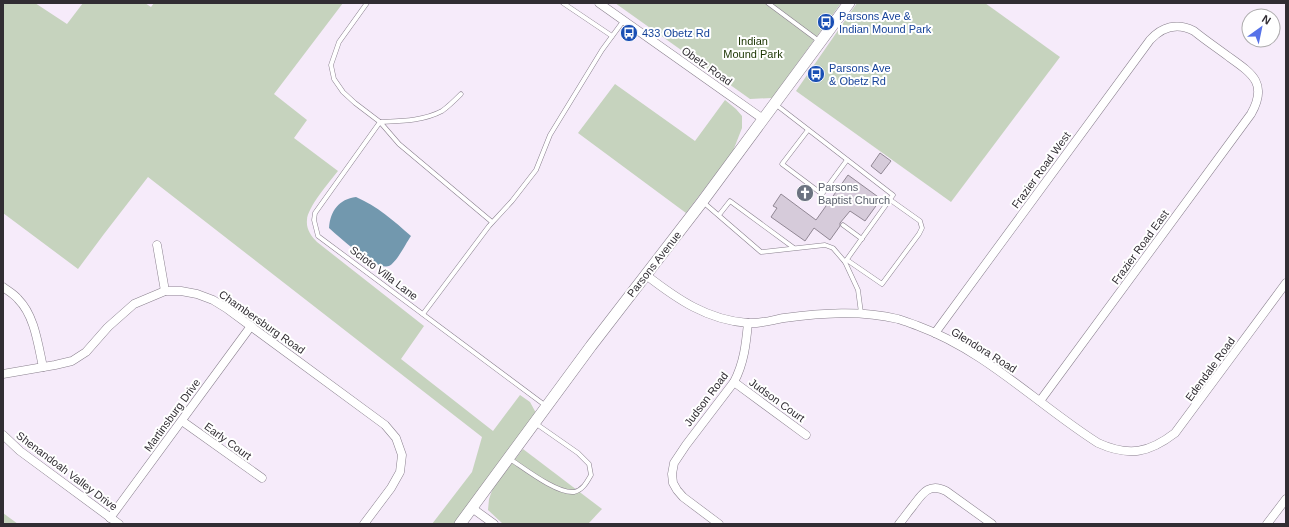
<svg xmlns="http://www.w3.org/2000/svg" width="1289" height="527" font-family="Arial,sans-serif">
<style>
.green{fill:#c6d3be}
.water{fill:#7298ae}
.building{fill:#d6cbda;stroke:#918794}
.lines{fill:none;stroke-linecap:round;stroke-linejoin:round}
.lane-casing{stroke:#8a808e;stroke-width:5}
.street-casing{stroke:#8a808e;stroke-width:9}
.secondary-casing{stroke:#8a808e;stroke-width:12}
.lane{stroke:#fff;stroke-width:4}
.street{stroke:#fff;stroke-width:8}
.secondary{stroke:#fff;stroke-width:11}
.labels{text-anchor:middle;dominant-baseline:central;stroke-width:4;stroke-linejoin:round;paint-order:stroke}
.transit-label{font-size:11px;fill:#164399;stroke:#fff;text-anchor:start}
.park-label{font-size:11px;fill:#1a3401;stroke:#fff}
.street-label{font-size:11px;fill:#312d33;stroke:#fff}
.worship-label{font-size:11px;fill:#5b616d;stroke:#fff;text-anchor:start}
</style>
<rect width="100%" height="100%" fill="#f6ebfa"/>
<g class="green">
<path d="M3,3H35L67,24L83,3H145L151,7L154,3H343L274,94L307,120L294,138L338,171C330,181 307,208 307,220C306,229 311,236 317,242L424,326L401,359L493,431L520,395L530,402L536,413L454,524H432L472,472L482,437L148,177L104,234L78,269L3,213Z"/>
<path d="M615,3H841L772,98L750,99Z"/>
<path d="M857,3H985L1060,57L951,202L796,91Z"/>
<path d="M615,84L695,141L725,100L736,109L742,116V128L733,151L686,213L578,133Z"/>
<path d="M523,449L602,509L588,524H503L488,510L489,499L493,488Z"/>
<path d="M3,513L18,524H3Z"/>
</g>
<path class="water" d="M356,197C377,206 394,221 411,236C406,243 397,262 389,266C376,271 339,237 329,228C330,211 339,199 356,197Z"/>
<g class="building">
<path d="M880,153L891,161L881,174L871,166Z"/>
<path d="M848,175L881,199L865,221L850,211L840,223V226L830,240L814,228L805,241L771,217L777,208L773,206L781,194L816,220Z"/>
</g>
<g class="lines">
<defs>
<g id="lane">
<path d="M367,3L339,42L331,65L334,79L343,92L355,103L380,122L399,144L492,222"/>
<path d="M563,3L612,36"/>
<path d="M768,3L819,41"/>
<path d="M380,122L315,213L314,220L318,236L546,406"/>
<path d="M380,122C401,121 423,121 442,111C449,106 455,100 461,94"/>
<path d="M808,130L782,164L822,194L847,160"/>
<path d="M703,202L761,252L825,245L833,248L845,262L893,195L775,104"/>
<path d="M719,215L730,201L794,248"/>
<path d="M843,225L862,239"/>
<path d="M847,260L882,284L919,234L922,228L920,221L889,199"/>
<path d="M845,262L858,290L861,313"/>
<path d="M423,314L489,226L512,201L536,170L550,135L602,50L624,20"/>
<path d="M510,459C524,468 557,494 574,492C583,490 587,482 591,475L589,464L578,453L535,423"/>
</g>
<g id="street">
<path d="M599,3L763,119"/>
<path d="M157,245L165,291"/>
<path d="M646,275C677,299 707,320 748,323C760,324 772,320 784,318C822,313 861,310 898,319C905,321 912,324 918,326C986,351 1038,405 1098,443C1129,457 1149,453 1175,433L1286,283"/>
<path d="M3,287C8,291 14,294 18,299C35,316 38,345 43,367"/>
<path d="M935,333L1150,40C1162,27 1177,22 1194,31C1205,40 1217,48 1229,57C1253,74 1268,84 1251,114L1040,401"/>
<path d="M3,374L55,365L72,361L86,352L108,327L134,304L165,291H181L197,294L213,300L226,308L385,425L396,438L402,455L400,472L391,488L364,524"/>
<path d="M734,382L806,435"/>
<path d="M182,421L262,478"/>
<path d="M3,435L20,451L119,524"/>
<path d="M472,508L494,524"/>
<path d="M110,518L251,326"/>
<path d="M719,524L683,497L677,490L673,483L672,474L674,463L686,445L734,382C744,363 746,344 748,323"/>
<path d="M899,524C904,518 908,512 913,506C922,494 929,482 946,491L992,524"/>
<path d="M1267,524L1286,499"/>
</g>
<path id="secondary" d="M460,524L591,346L702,202L849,3"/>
</defs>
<use href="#lane" class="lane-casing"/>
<use href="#street" class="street-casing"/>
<use href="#secondary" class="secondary-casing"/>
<use href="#lane" class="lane"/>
<use href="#street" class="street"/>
<use href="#secondary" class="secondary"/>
</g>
<defs>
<symbol id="bus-disc" viewBox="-11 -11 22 22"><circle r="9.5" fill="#1a4fb4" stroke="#fff"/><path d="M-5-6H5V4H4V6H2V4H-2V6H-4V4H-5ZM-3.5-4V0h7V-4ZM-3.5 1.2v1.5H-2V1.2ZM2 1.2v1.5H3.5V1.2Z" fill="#fff"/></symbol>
<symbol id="church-disc" viewBox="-11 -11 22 22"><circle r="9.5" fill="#6b7280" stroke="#fff"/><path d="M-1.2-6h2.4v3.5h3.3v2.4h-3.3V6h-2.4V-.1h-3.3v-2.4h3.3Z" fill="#fff"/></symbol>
</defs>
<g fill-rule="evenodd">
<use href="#bus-disc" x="816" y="12" width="20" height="20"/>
<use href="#bus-disc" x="619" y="23" width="20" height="20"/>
<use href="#bus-disc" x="806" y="64" width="20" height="20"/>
<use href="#church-disc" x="795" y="183" width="20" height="20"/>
</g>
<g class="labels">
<g class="transit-label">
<text x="839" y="16">Parsons Ave &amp;<tspan x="839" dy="13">Indian Mound Park</tspan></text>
<text x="642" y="33">433 Obetz Rd</text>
<text x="829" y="68">Parsons Ave<tspan x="829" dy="13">&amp; Obetz Rd</tspan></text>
</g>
<g class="park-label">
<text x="753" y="41">Indian<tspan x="753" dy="13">Mound Park</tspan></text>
</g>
<g class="street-label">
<text transform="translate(707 66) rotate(35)">Obetz Road</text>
<text transform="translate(1041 170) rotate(-54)">Frazier Road West</text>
<text transform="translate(1140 247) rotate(-54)">Frazier Road East</text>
<text transform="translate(654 264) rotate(-52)">Parsons Avenue</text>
<text transform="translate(384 273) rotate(37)">Scioto Villa Lane</text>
<text transform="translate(262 322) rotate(35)">Chambersburg Road</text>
<text transform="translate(984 350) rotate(32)">Glendora Road</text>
<text transform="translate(1210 369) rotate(-54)">Edendale Road</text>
<text transform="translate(706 399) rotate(-53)">Judson Road</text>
<text transform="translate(777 400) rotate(36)">Judson Court</text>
<text transform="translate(172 415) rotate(-54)">Martinsburg Drive</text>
<text transform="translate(228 441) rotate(36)">Early Court</text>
<text transform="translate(67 471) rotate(37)">Shenandoah Valley Drive</text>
</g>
<g class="worship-label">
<text x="818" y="187">Parsons<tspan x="818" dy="13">Baptist Church</tspan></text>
</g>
</g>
<rect width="1289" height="527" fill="none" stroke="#312d33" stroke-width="8"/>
<g transform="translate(1261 28) rotate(33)"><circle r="19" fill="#ffffff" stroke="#adabad"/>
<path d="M0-3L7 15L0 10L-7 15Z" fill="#5772e8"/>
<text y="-6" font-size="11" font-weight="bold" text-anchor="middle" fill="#312d33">N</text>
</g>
</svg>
